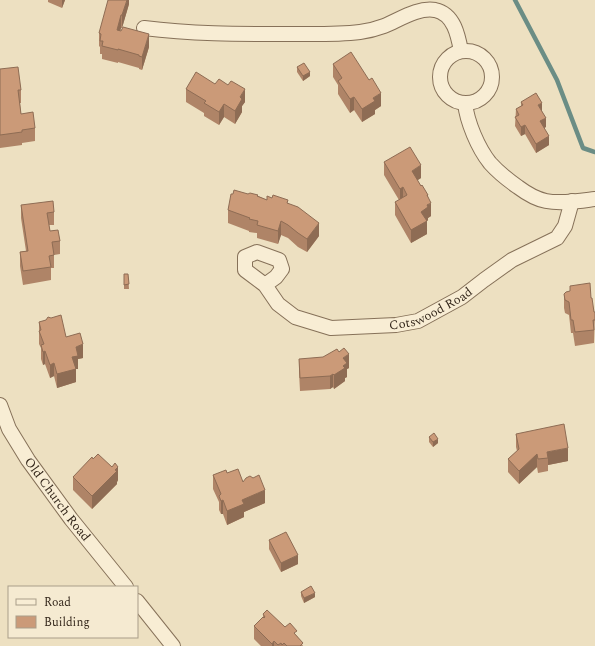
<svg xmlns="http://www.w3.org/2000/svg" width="595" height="646" font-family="Spectral,serif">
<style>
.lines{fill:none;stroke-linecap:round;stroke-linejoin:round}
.stream{stroke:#6b8d85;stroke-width:4.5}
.minor-casing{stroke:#867159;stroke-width:16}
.minor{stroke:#f8edd4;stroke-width:14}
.wall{fill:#af8467}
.shaded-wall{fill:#8e6c54}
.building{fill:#cb9a78;stroke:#8e6c54}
.labels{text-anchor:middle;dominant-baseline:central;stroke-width:3.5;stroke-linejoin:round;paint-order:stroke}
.street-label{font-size:13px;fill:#36291d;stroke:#f5ead1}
</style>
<rect width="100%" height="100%" fill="#ede0c1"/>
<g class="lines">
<path class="stream" d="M515,0L557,80L583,148L595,152"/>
<defs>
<g id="minor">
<path d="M144,28C191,34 237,34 284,34C309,34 335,35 360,32C368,31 376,29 384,26C399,20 418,7 435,10C454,14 458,35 461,51"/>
<circle cx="466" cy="77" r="26"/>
<path d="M465,103C467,122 478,148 490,163C498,172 508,180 518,187C526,193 536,199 546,201C561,204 579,201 595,199"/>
<path id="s1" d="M265,285L276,277L282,269L279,260L257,252L245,257V270L265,285L278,304L295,317L331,328L396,325L418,321L462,297L484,280L512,260L557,238L565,226L572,201"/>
<path id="s2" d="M0,405L9,429L28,460L71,519L126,587"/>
<path d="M137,601L173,646"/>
</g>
</defs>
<use href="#minor" class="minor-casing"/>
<use href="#minor" class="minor"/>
</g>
<g class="wall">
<path d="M48,0H65L62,8L48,2Z"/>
<path d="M129,0V4L122,28H121L120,31L149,47L142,70L139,69V68L118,62V63L102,59V54H100V47L99,46V33Z"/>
<path d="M333,64L381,106L375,110V114L362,122L354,110L350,113L338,94V85L333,77Z"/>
<path d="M297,67L310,76L303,81L297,72Z"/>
<path d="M0,69L21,90V103H20L21,114L35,128V141L22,143V145L0,148Z"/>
<path d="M186,89L245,102L242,106V112L235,124L224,117L219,125L204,116V113L186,102Z"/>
<path d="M521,102L542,111L546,127L544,128L549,145L536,153L525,134L521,136L515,126L516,109L521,106Z"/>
<path d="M384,162L421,178L417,180L428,197L431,216L428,218V220L427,221V234L411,243L395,215V202L399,200L384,175Z"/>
<path d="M233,194H248L258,196L267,200L288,203L319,236L307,252L298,247L288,238L281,235L278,244L257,238V233L249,232V231L228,223V210Z"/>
<path d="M21,205L54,212V225H49L50,231L60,241V254L54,255V268H51V280L23,285L20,266V252L26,251L21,218Z"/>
<path d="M124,274H128L129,289H124Z"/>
<path d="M570,286L591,298L594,312H595L594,343L575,346L573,333H571L569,315L565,313L564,308V294L570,292Z"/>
<path d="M39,322L66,337L83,358L78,359V369H76V382L57,388L54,376L50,378L45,364L43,365L41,359V348L39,344Z"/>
<path d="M299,359L349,368L347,369V377L345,378V381L334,389L333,387L330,389L300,391L299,372Z"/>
<path d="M516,434L568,461L548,465V471L538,473L537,467L519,484L508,472V459L517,451L516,447Z"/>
<path d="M429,437L438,443L433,447L429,442Z"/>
<path d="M227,473L243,482L265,503L244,512V517L227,525L223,514H221L219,510V502L213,489V475Z"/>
<path d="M73,477L118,480L117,482V484L92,509L73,490Z"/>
<path d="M269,540L298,564L281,572L269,549Z"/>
<path d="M301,592L315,597L304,603L301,596Z"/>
<path d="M263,614L285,627L297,636L303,646H261L254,639V626L263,618Z"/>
</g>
<g class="shaded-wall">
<path d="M62,0H65L62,8Z"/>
<path d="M127,0H129V4L122,28V15Z"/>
<path d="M121,15V28L117,43V30Z"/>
<path d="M149,34V47L142,70V57Z"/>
<path d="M310,72V76L303,81V76Z"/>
<path d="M245,89V102L242,106V112L235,124V111L240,97Z"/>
<path d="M381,93V106L375,110V114L362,122V109L373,98Z"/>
<path d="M354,97V110L350,113V99Z"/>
<path d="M542,103V112L538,105Z"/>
<path d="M224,104V117L219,125V112Z"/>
<path d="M546,118V127L540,130V121Z"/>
<path d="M525,125V134L521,136V127Z"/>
<path d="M549,136V145L536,153V144Z"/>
<path d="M421,165V178L412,184V171Z"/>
<path d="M403,187V200L400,202V189Z"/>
<path d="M427,195H428V205L431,203V216L428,218V220L427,221V234L411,243V230L421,212Z"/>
<path d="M281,221V235L278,244V231Z"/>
<path d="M319,223V236L307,252V239Z"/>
<path d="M83,344V358L78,359V369H76V382L57,388V374L72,357L76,347Z"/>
<path d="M45,351V364L43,365V352Z"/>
<path d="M349,354V368L347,369V377L345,378V381L334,389V375L343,358Z"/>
<path d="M54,363V376L50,378V365Z"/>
<path d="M333,374V387L330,389V376Z"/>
<path d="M438,439V443L433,447V442Z"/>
<path d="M568,448V461L548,465V458L547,452Z"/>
<path d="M537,454V467L519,484V471Z"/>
<path d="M118,467V480L117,482V484L92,509V496Z"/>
<path d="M265,490V503L244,512V517L227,525V511L242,500Z"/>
<path d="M223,500V514H221V501Z"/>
<path d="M298,555V564L281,572V563Z"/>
<path d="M315,593V597L304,603V598Z"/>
<path d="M274,641V646H272V644Z"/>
</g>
<g class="building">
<path d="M108,0H127L122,15H121L117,30L121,31L123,27L149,34L142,57L139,56V55L118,49V50L102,46L103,41H100L101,34L99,33Z"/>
<path d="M351,52L369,80L372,78L381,93L373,98L375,101L362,109L354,97L350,99L338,81L342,78L333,64Z"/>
<path d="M304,63L310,72L303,76L297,67Z"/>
<path d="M18,67L21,90H18L21,114L33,112L35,128L22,130V132L0,135V69Z"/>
<path d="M196,72L215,84L219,79L228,85L231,81L233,82L245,89L240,97L242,99L235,111L224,104L219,112L204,103L206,101L186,89Z"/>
<path d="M536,93L542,103L538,105L546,118L540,121L549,136L536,144L525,125L521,127L515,117L519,115L516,109L523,105L521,102Z"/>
<path d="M410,147L421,165L412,171L421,186L422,185L428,195H427L431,203L427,205L428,207L421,212L427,221L411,230L395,202L407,195L403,187L400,189L384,162Z"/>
<path d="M234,190L248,194L250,193L258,195L257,196L267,200V196L272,198L273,195L288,200L287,203L298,207L319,223L307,239L298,233L288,225L281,221L278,231L257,225L258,221L249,219L250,218L228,210L231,194H233Z"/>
<path d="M53,201L54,212L47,213L50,231L58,230L60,241L52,242L54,255L49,256L51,267L23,271L20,252L28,251L21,205Z"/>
<path d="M124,274H128L129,284L124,285Z"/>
<path d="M590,283L591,298H592L594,312H595V320H593L594,330L575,332L573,320H571L569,302L565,300L564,294L566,292L570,291V286Z"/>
<path d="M61,315L66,337L80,333L83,344L76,347L78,356L72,357L76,369L57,374L54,363L50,365L45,351L43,352L41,345L44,344L39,331L41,330L39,322L46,320L48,317L51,318Z"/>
<path d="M344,348L349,354L343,358L347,363L343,366L345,368L334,375L333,374L330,376L300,378L299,359L323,357L337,349L339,352Z"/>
<path d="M564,424L568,448L547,452L548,458L538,459L537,454L519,471L508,459L519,449L516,434Z"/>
<path d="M434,433L438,439L433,442L429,437Z"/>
<path d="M98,454L112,467L115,463L118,467L115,470L117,471L92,496L73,477L92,457L93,459Z"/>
<path d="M238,469L243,482L246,478L250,476L253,478L259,475L265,490L242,500L244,504L227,511L223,500L221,501L219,496L221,494L213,475L226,470L227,473Z"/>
<path d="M286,532L298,555L281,563L269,540Z"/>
<path d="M311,586L315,593L304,598L301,592Z"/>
<path d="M267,610L285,627L290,623L297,631L294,633L303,643L300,646H287L284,643L282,645L281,643L278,645L274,641L272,644L254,626L263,617L264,618L265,617L263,614Z"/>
</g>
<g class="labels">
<g class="street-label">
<text stroke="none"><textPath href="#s1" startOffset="293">Cotswood Road</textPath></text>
<text stroke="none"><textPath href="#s2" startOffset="111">Old Church Road</textPath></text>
</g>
</g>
<rect x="8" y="586" width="130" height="52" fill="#f5ead1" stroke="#a99d89"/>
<rect x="16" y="599" width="20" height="6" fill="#f8edd4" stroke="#a99d89"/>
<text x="44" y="606" font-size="12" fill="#36291d">Road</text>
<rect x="16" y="616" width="20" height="12" fill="#cb9a78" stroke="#a99d89"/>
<text x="44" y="626" font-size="12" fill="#36291d">Building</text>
</svg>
